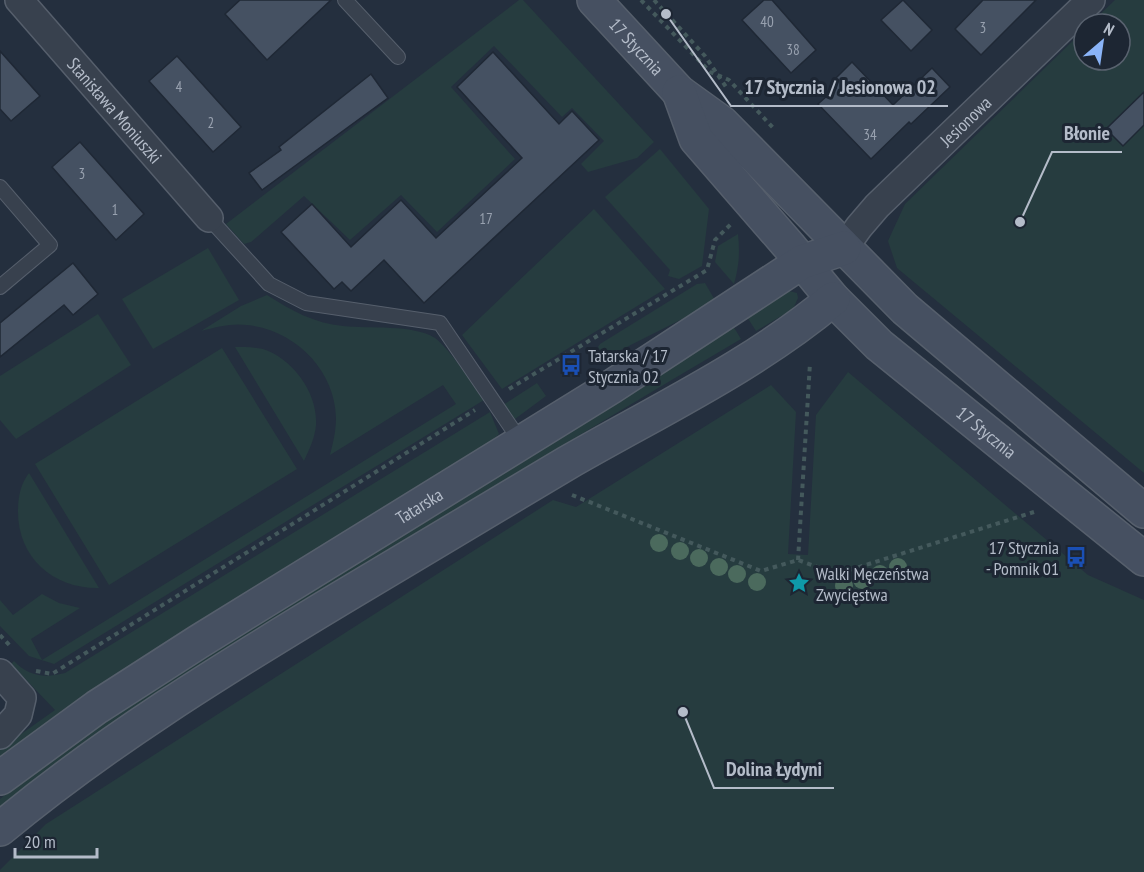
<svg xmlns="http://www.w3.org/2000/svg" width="1144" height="872" font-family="'PT Sans Narrow',sans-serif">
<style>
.green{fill:#263c3f}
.building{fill:#455162;stroke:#1f2835;stroke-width:1.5}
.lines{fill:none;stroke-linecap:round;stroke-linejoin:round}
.lane-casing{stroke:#565f6c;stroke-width:16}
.street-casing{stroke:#565f6c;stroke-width:30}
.secondary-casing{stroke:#565f6c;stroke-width:36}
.path{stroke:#44595c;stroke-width:4;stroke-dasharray:4.5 4.5;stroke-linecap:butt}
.lane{stroke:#38414e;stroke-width:14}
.street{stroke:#38414e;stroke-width:27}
.secondary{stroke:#465061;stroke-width:33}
.tree{fill:#4b6a5d}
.labels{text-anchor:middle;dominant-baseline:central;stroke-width:6;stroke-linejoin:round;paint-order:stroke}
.number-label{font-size:15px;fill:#98a1af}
.street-label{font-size:18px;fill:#b4bcc9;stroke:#1d2633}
.poi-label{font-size:18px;fill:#b4bcc9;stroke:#1d2633;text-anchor:start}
.leader{fill:none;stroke:#b4bcc9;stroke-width:2}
.callout-dot{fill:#b4bcc9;stroke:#1d2633;stroke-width:2}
.callout-label{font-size:20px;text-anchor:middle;font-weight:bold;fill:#b4bcc9;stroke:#1d2633;stroke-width:6;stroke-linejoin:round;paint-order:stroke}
</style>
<rect width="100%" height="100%" fill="#242f3e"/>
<g class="green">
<path d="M519,0H523L654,142L637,158L588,172L581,164L604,141L572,108L562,117L494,46L451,87L515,159L437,232L401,195L350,240L304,196L251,242L244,244L226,224Z"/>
<path d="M1115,0H1144V473L897,268L888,241L905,204L1084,30V60H1120V24H1090Z"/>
<path d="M660,149L709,209L702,266L679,279L668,276L670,270L605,197Z"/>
<path d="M594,209L665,289L502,389L462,335Z"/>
<path d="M738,234C740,252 739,267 734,284L715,262L718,246Z"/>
<path d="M208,248L239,300L153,349L122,299Z"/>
<path d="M705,283L716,302L605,358L598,347L600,344L697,284Z"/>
<path d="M789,291L797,293L798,298L793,309L756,331L747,317Z"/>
<path d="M267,295C292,311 314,323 343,326C369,329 413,324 435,338C450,349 472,384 484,400L54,664L29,656L0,626V600L13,615L42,594L59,603L80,608L31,639L42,660L456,404L443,385L330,455C333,443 336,431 336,418C335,370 295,330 247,325C232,323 216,327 201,331L241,306Z"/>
<path d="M98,314L131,365L16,439L0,420V376Z"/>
<path d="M733,326L741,339C610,416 480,495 350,575C230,648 109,720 0,809V799L32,773L183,668Z"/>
<path d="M235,347C244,347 253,347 263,349C293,359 318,393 316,425C315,438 309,450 304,461Z"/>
<path d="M222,348L297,469L109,585L35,464Z"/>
<path d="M848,372L1088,575L1144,600V872H0V870L46,824L553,500L576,507L771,385L796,412L788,554L808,555L816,415Z"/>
<path d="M537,383L546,396L515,419L511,418L503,405Z"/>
<path d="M490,412L499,434L488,445L0,760V749L55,710L11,664L14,661C29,677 45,678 65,673Z"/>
<path d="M29,473L99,588C54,589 18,558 18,512C18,497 20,485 29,473Z"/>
</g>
<g class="building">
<path d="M240,0H331L267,60L225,14Z"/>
<path d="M764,0H772L816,50L791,73L742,20Z"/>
<path d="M903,0L932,30L911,51L881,20Z"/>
<path d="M983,0H1036L981,55L955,29Z"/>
<path d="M0,51L40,96L11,121L0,109Z"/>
<path d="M493,52L559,124L572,111L599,140L424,303L384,260L351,291L342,282L334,289L281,232L312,204L351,247L401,200L436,238L522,158L457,87Z"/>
<path d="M177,56L241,127L213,152L149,81Z"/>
<path d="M852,62L893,105L932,68L950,87L911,124L909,122L871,159L818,104L836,88L831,83Z"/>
<path d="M371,74L388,98L262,190L249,173L281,150L279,147Z"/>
<path d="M1144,92V125L1123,146L1106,129Z"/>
<path d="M80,142L144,214L116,240L52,167Z"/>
<path d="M73,263L98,294L73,315L64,305L0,357V323Z"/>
</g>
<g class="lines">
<defs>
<g id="lane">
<path d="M345,0L398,57"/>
<path d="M0,187L50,245L0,287"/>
<path d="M209,218L269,284L306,303L440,323L521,442"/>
</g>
<g id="street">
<path id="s1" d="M19,0L209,218"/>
<path id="s2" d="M844,248L859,227L877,206L1091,0"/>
<path d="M0,673L22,698L18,715L0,735"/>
</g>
<g id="secondary">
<path id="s3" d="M594,0L679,92L722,123L905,309L1144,511"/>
<path id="s4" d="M679,92L696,139L789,246L833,299L879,345L1144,559"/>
<path id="s5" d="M0,778L97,707L198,642L611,387L802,262L844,248"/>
<path d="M0,829C106,741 223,669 341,598C417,553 491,508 567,463C657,411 753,366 833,299"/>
</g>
</defs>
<use href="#lane" class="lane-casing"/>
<use href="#street" class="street-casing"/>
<use href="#secondary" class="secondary-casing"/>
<g class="path">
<path d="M641,0L710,72L729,80L775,130"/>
<path d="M654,0L705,56L726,87"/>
<path d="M509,389L707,270L715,240L731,224"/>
<path d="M572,495L761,571L798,560L837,574L1034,512"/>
<path d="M798,560L810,363"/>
<path d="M0,635L12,648"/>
<path d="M36,671L52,674L475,410"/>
</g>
<use href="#lane" class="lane"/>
<use href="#street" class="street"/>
<use href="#secondary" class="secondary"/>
</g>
<g class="tree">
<circle cx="659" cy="543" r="9"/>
<circle cx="680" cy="551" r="9"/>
<circle cx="699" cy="558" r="9"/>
<circle cx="719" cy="567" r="9"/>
<circle cx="898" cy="567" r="9"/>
<circle cx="737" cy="574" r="9"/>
<circle cx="880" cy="574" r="9"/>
<circle cx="862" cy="580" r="9"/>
<circle cx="757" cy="582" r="9"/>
<circle cx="844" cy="586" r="9"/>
</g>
<defs>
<symbol id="bus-bare" viewBox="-9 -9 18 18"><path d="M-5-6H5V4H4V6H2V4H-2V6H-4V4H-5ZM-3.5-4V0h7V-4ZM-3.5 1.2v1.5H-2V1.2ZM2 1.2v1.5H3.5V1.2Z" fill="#1a4fb4" stroke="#1d2633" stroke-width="2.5" paint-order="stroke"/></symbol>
<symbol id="sight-bare" viewBox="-9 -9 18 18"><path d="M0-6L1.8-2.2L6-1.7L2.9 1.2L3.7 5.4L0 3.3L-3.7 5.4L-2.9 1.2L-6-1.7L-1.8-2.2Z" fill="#0f9aa8" stroke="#1d2633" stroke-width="2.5" paint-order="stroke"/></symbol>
</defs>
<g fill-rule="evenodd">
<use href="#bus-bare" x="556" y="350" width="30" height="30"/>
<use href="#bus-bare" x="1061" y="542" width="30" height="30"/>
<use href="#sight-bare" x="784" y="568" width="30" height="30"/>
</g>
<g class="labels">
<g class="number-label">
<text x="767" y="21">40</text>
<text x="983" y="27">3</text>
<text x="793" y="49">38</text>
<text x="179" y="86">4</text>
<text x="211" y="122">2</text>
<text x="870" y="134">34</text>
<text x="82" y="173">3</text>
<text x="115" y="209">1</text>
<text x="486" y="218">17</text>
</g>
<g class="street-label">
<text stroke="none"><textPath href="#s3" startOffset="63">17 Stycznia</textPath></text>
<text stroke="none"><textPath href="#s1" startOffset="146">Stanisława Moniuszki</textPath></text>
<text stroke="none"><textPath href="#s2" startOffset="176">Jesionowa</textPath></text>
<text stroke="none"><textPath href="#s4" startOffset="464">17 Stycznia</textPath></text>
<text stroke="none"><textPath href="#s5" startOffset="500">Tatarska</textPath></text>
</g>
<g class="poi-label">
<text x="588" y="355">Tatarska / 17<tspan x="588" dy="21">Stycznia 02</tspan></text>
<text x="1059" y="547" text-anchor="end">17 Stycznia<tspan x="1059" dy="21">- Pomnik 01</tspan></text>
<text x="816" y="573">Walki Męczeństwa<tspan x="816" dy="21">Zwycięstwa</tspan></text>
</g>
</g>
<path class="leader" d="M666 14L731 106H948M1020 222L1052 152H1122M683 712L714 788H834"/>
<g class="callout-dot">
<circle cx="666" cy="14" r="6"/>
<circle cx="1020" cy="222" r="6"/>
<circle cx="683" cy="712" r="6"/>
</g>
<g class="callout-label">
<text x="840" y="94">17 Stycznia / Jesionowa 02</text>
<text x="1087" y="140">Błonie</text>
<text x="774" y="776">Dolina Łydyni</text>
</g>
<g transform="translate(1102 42) rotate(29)"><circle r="28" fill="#1d2633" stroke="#59626f" stroke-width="1.5"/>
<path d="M0-4.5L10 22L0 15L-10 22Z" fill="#8ab4f8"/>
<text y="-9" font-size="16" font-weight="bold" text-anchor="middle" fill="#b4bcc9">N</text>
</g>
<path d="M15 848v9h82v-9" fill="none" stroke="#b4bcc9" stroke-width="3"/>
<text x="24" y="848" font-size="18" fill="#b4bcc9" stroke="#1d2633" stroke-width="4.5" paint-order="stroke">20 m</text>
</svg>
